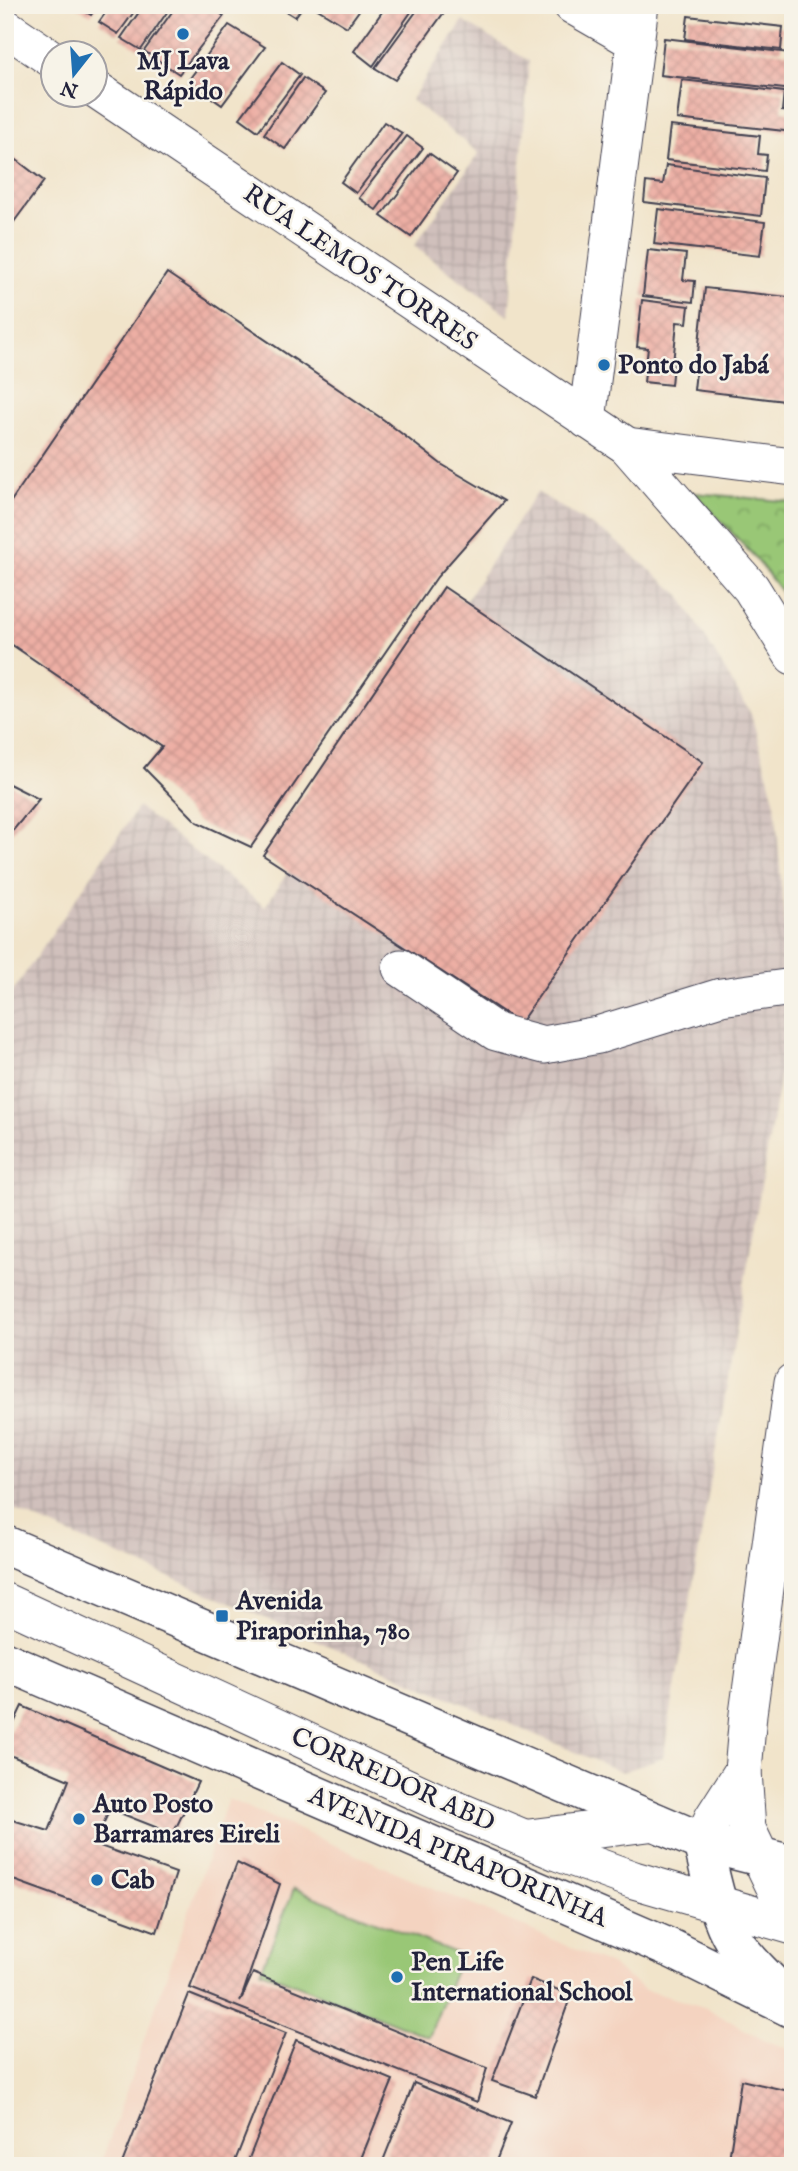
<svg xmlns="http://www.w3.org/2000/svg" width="798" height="2171" font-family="'IM FELL English',serif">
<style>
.built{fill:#f4d3c0}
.industrial{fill:url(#industrial-grid)}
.park{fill:url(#park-crowns);stroke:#5e7458;stroke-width:2}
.garden{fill:#99c776;stroke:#5e7458;stroke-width:2}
.building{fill:url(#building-cross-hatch)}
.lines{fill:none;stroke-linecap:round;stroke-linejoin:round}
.minor-casing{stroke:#413f50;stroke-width:39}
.major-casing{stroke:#413f50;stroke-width:41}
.minor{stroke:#fff;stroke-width:37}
.major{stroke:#fff;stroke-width:38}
.poi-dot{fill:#1f6fb2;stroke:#f7f3e8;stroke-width:2.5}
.labels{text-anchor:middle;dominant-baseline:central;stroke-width:5;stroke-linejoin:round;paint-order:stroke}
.poi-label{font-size:26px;font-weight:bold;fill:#22223b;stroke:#f7f3e8;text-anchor:start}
.street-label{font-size:26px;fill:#22223b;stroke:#f7f3e8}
</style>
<defs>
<pattern id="industrial-grid" width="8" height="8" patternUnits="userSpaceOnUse" patternTransform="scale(1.75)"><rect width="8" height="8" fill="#d0c0bc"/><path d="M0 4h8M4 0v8" fill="none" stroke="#b2a5a2"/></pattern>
<pattern id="park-crowns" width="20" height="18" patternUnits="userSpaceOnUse" patternTransform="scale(1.75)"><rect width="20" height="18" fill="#99c776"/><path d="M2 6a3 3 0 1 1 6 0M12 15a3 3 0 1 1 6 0" fill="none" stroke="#7ca162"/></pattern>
<pattern id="building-cross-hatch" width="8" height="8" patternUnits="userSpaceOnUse" patternTransform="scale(1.75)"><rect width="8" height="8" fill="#edafa4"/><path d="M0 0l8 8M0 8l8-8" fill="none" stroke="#cb968e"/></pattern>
</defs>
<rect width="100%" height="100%" fill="#f7f3e8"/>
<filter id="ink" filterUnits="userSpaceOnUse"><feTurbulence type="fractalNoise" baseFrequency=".0143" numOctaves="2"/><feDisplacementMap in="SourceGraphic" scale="14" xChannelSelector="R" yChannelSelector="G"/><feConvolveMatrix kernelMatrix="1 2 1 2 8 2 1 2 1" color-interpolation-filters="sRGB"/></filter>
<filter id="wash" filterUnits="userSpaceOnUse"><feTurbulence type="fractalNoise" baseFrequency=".00686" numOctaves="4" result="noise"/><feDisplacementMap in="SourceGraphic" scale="28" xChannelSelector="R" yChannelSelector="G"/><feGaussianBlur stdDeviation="1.57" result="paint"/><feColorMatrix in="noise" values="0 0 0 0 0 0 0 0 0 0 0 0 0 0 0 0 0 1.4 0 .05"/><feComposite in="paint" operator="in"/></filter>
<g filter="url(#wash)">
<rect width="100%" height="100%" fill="#f1e4ca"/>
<path class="built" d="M228,1799L611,1965L645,1990L704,2007L760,2038L793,2051V2166H100Z"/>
<g class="industrial">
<path d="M463,21L529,61L509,316L414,246L479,153L411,100Z"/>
<path d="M537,492L612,538L680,595L751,714L775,803L791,1011L663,1758L622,1772L5,1506V1003L138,807L265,907Z"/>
</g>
<path class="park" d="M694,493L793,502V607L753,555Z"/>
<path class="garden" d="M294,1889L461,1955L429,2037L261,1971Z"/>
<g id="blocks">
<g class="building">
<path d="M74,5H98L91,15Z"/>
<path d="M111,5H139L118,34L99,22Z"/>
<path d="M144,5H172L141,50L121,38Z"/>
<path d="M177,5H208L224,16L179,74L144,51Z"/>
<path d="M276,5H304L295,17Z"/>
<path d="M318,5H363L347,27L316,8Z"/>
<path d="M387,5H416L373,66L354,51Z"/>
<path d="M421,5H436L445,11L395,80L375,68Z"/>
<path d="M688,16L783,27L781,50L685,39Z"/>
<path d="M229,25L265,47L222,105L188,81Z"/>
<path d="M664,38L790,53L788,69H793V90L660,75Z"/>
<path d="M282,62L300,75L258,131L240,118Z"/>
<path d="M303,78L325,93L285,149L264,134Z"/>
<path d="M682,80L784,92L782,111L793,112V132L677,119Z"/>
<path d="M384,122L402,133L356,193L341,182Z"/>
<path d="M670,126L760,136L758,154L767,155L765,171L666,160Z"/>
<path d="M407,136L423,148L376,210L359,198Z"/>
<path d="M5,151L44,181L5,234Z"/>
<path d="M429,153L457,173L411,237L381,216Z"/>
<path d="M666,165L765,178L761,216L644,202L646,182L663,184Z"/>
<path d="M658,209L765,222L760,256L654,244Z"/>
<path d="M648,250L686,254L683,280L695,281L693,302L643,296Z"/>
<path d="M167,273L384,420L441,464L504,501L437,577L251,847L197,822L144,768L162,747L5,640V510Z"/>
<path d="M791,273H793V402L694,390L705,288L788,297Z"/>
<path d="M642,300L689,306L687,323L677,322L671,385L644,382L648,348L637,347Z"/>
<path d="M444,587L703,762L520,1023L263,855Z"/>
<path d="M5,782L39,799L5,840Z"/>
<path d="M22,1706L198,1782L173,1834L110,1809L94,1844L176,1873L157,1932L5,1877L6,1818L49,1831L69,1780L5,1753V1742Z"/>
<path d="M237,1863L280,1884L240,2002L253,1973L487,2068L477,2102L190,1988Z"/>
<path d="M531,1979L571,1995L535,2096L492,2081Z"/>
<path d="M189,1994L286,2033L233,2166H121Z"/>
<path d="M296,2040L393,2080L358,2166H246Z"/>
<path d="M741,2080L793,2092V2166H728Z"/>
<path d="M414,2083L511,2123L494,2166H381Z"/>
</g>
</g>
</g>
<g filter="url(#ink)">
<use href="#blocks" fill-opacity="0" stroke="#413f50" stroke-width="2"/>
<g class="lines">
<defs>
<g id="minor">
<path d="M572,5L636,42"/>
<path d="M5,27L52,59"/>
<path d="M94,88L627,446L751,588L793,656"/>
<path d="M587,420L640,5"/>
<path d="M627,446L793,467"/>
<path d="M401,968L496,1032L544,1045L598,1035L721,997L793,987"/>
<path d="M793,1382L748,1714L743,1771L747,1829L793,1925"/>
<path d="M5,1602L445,1805L557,1852L634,1880L793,1926"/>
<path d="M529,1838L656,1822"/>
<path d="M702,1842L713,1818L743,1771"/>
</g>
<g id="major">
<path d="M5,1545L702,1842L793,1865"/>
<path d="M5,1661L674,1950L793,2009"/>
<path d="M702,1842C711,1874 716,1912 734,1941C747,1961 766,1977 782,1995"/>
</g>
</defs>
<use href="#minor" class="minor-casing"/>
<use href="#major" class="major-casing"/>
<use href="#minor" class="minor"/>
<use href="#major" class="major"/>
</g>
</g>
<g class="poi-dot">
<circle cx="183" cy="34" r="7"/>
<circle cx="604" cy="365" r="7"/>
<rect x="215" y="1609" width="14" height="14" rx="3.5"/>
<circle cx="79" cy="1819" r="7"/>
<circle cx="97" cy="1880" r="7"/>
<circle cx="397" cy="1977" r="7"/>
</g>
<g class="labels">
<g class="poi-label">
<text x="183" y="61" text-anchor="middle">MJ Lava<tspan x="183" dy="30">Rápido</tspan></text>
<text x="618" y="365">Ponto do Jabá</text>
<text x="236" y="1601">Avenida<tspan x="236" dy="30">Piraporinha, 780</tspan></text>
<text x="93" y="1804">Auto Posto<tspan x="93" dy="30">Barramares Eireli</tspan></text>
<text x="111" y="1880">Cab</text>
<text x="411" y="1962">Pen Life<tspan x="411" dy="30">International School</tspan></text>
</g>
<g class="street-label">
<text transform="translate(360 268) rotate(34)">RUA LEMOS TORRES</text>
<text transform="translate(393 1780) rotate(24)">CORREDOR ABD</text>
<text transform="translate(458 1857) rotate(23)">AVENIDA PIRAPORINHA</text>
</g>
</g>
<rect width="798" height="2171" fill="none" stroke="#f7f3e8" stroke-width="28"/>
<g transform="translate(74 74) rotate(197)"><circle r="33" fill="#f7f3e8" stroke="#a29fa3" stroke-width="2"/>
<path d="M0-5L12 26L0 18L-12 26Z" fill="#1f6fb2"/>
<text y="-10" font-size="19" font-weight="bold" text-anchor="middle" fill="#22223b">N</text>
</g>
</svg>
